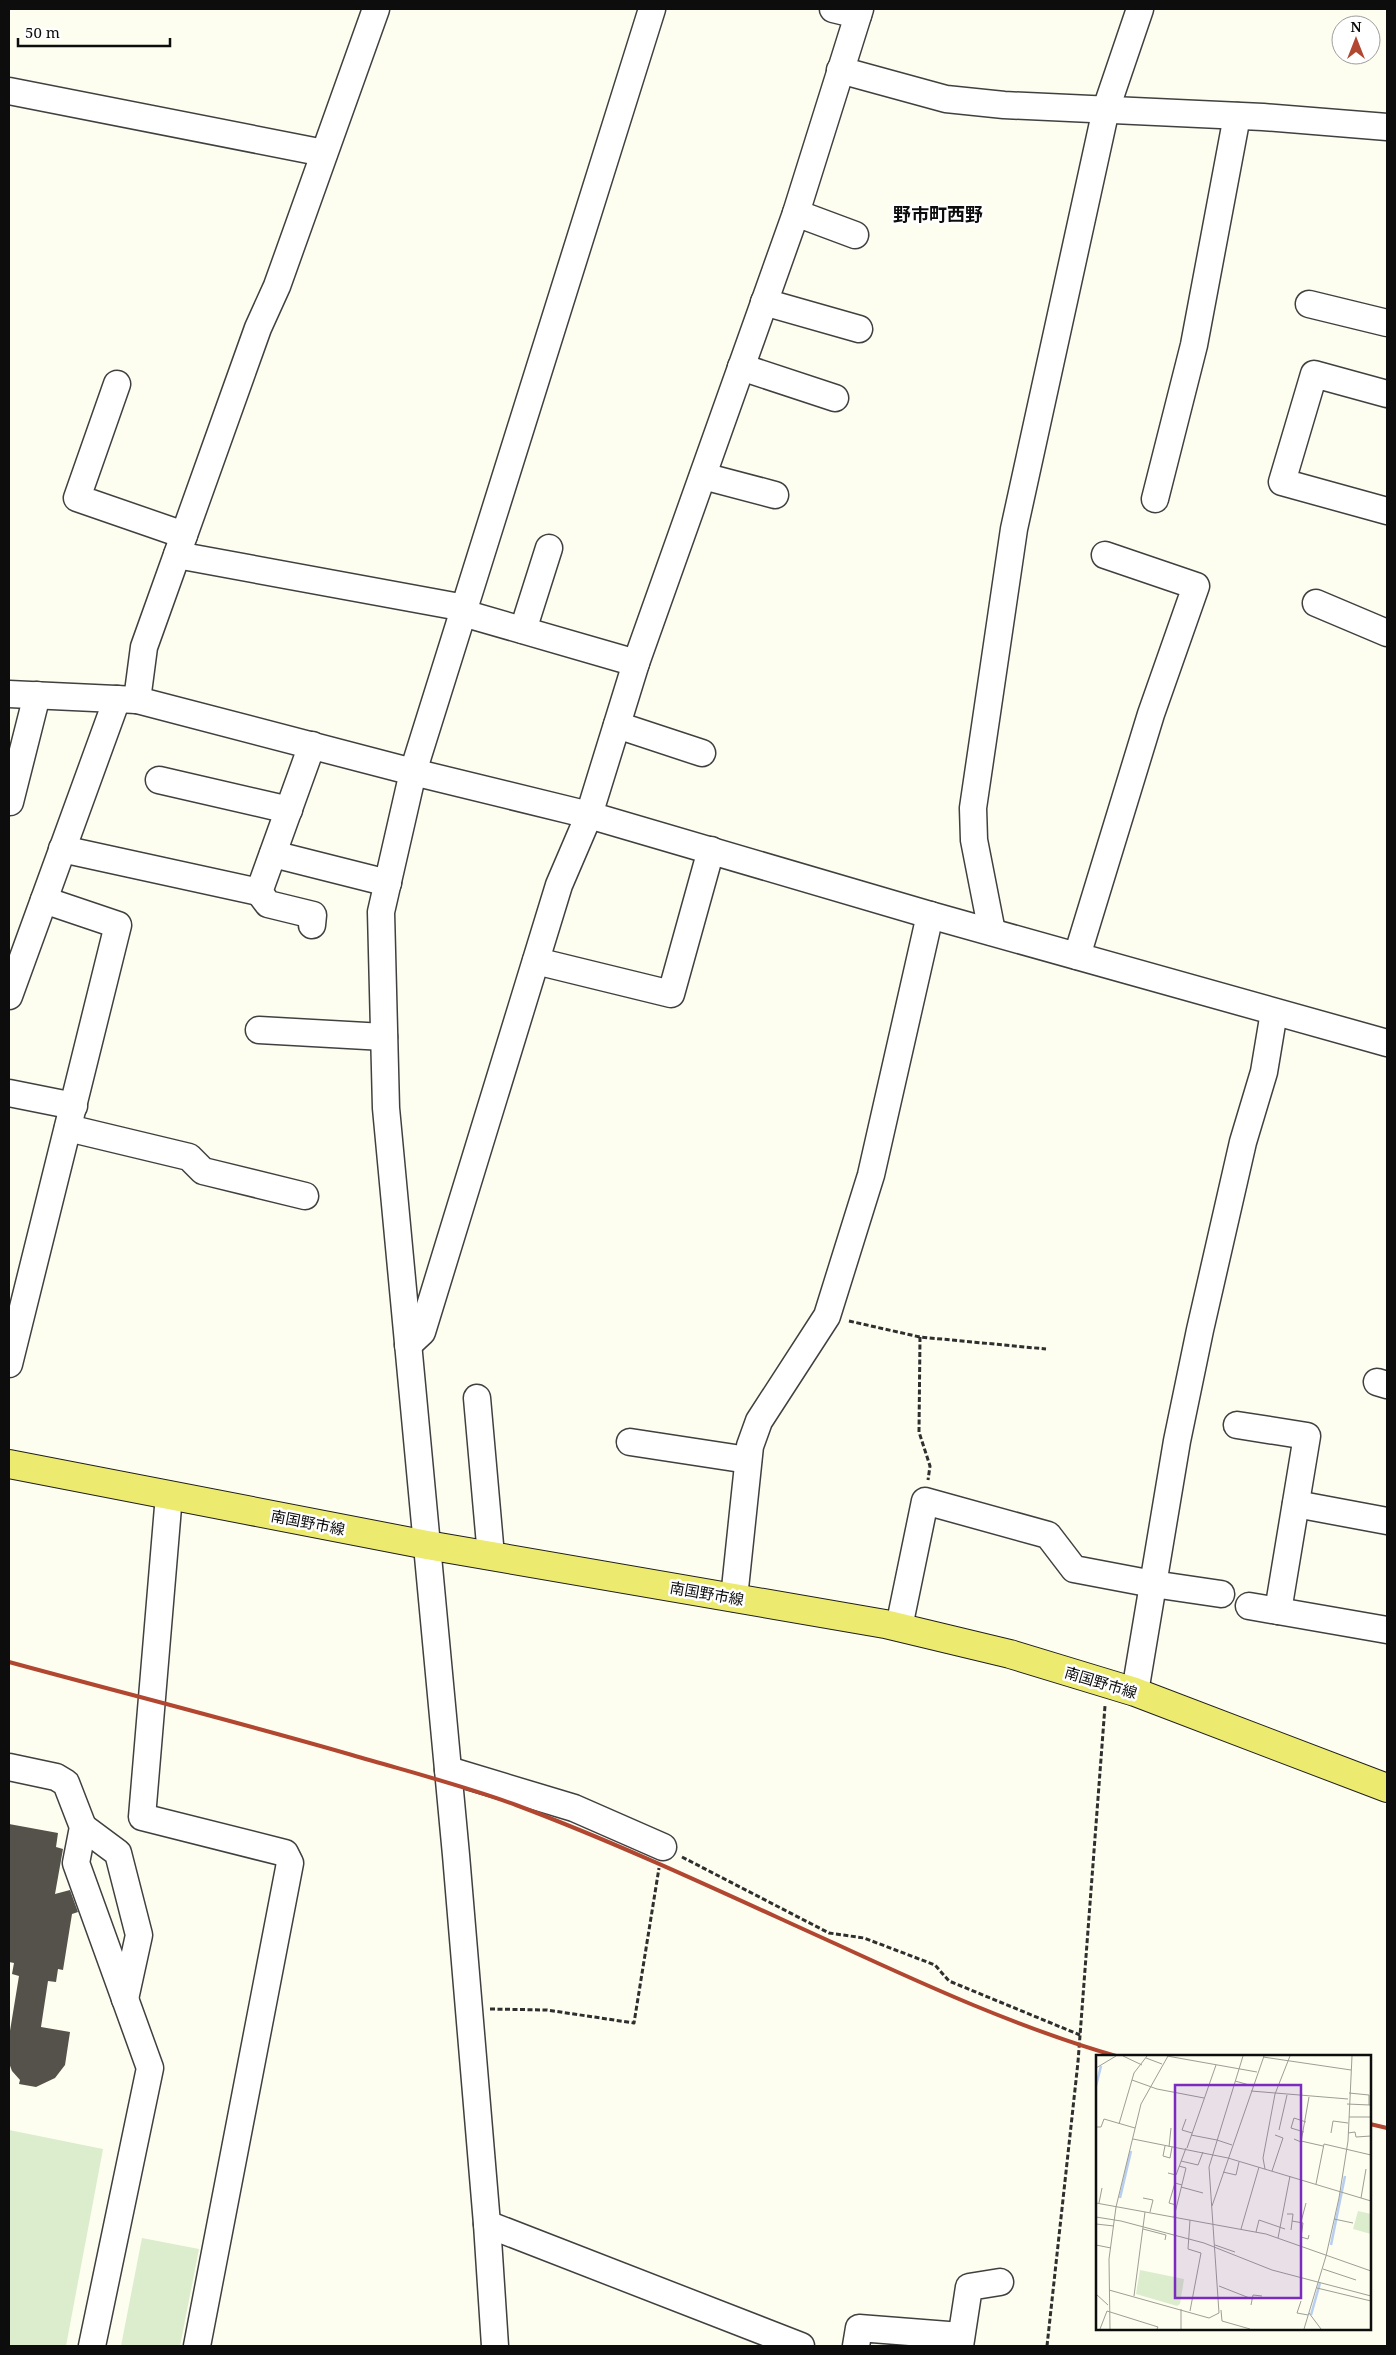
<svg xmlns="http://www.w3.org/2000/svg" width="1396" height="2355" font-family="'Noto Serif','Noto Sans JP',serif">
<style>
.pitch{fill:#dbedcc}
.building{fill:#55514b}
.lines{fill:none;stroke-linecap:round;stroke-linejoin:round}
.minor-casing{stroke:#404040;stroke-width:29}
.major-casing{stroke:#1e1e1e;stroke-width:30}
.path{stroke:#2f2f2f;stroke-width:3;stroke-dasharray:5 2.5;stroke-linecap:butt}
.minor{stroke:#fff;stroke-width:26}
.major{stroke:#edea70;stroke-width:28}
.rail{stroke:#b24731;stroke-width:4}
.labels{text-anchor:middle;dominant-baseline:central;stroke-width:5;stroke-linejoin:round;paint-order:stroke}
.street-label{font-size:15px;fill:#0d0d0d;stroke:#fff}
.quarter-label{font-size:18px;font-weight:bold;fill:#0d0d0d;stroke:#fff}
.inset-river{fill:none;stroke:#b8cff1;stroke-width:2.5}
.inset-road{fill:none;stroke:#9d9e95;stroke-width:1}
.view{fill:#7b2cbf;fill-opacity:0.15;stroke:#7b2cbf;stroke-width:2.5}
.inset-edge{fill:none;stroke:#0d0d0d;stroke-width:2.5}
</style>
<rect width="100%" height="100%" fill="#fdfeef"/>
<g class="pitch">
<path d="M9,2130L103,2149L66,2346H9Z"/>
<path d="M142,2238L199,2249L180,2346H121Z"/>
</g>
<path class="building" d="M9,1824L58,1833L56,1847L63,1849L55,1894L70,1890L78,1912L72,1914L63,1970L58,1969L56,1982L48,1981L41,2027L70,2032L65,2065L55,2078L36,2087L19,2084L20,2080L12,2071L9,2063V2037L19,1976L12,1974L14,1963L9,1962Z"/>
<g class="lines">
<defs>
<g id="minor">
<path d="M833,9L858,15"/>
<path d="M840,70L946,99L1004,105L1263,117L1387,127"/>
<path d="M9,91L324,153"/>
<path d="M796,213L855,235"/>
<path d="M764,302L859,329"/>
<path d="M1309,304L1387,323"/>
<path d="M741,367L835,398"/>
<path d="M117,384L77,498L184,535"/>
<path d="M1387,394L1314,374L1282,482L1387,511"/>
<path d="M703,476L775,495"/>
<path d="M1155,499L1194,345L1237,116"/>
<path d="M177,555L465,608"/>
<path d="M1316,603L1387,633"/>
<path d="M463,613L636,663"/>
<path d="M523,630L549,548"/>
<path d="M9,694L137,700L413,772L589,815L930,915L1387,1043"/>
<path d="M137,700L144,647L258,328L277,286L376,9"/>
<path d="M617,725L702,753"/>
<path d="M159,780L289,810"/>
<path d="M10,802L37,695"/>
<path d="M62,849L259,892L312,745"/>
<path d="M273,854L388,883"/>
<path d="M259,892L268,904L313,915L312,925"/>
<path d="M992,932L974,840L973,808L1014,529L1106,109L1140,9"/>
<path d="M1077,956L1151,714L1196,586L1105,555"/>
<path d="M536,961L671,994L711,850"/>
<path d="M9,996L117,699"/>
<path d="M259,1030L384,1037"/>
<path d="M9,1093L74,1106"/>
<path d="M68,1128L189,1157L203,1171L305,1196"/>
<path d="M408,1345L422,1332L559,885L589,815L636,663L796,213L860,9"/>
<path d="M9,1364L118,925L44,900"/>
<path d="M1377,1382L1387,1385"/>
<path d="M477,1398L491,1556"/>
<path d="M1237,1425L1307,1436L1278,1611"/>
<path d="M630,1442L748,1460"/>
<path d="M169,1495L142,1817L285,1853L290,1863L197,2346"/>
<path d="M1296,1504L1387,1521"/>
<path d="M734,1598L750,1446L759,1421L827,1316L871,1175L930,915"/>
<path d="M1249,1606L1387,1630"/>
<path d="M899,1627L925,1501L1048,1535L1074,1569L1153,1584L1221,1594"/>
<path d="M1135,1692L1177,1441L1200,1330L1243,1142L1264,1072L1274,1012"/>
<path d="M9,1767L56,1777L66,1783L83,1827L76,1863L150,2068L92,2346"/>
<path d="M448,1770L574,1808L663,1847"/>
<path d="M83,1827L118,1853L139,1935L125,1999"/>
<path d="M487,2224L801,2346"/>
<path d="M495,2346L487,2224L456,1855L386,1108L381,912L413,772L652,9"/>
<path d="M856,2346L859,2328L961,2336"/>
<path d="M960,2346L969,2287L1000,2282"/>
</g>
<path id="major" d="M9,1464L427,1545L885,1624L1010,1654L1135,1692L1387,1788"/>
</defs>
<use href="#minor" class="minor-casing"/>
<use href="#major" class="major-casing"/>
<g class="path">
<path d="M849,1321L920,1337L1046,1349"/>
<path d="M920,1337L919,1432L930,1466L928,1480"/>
<path d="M682,1857L829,1933L864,1938L935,1965L949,1981L1080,2035"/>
<path d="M490,2009L547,2010L634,2023L659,1868"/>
<path d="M1047,2346L1078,2062L1105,1706"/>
</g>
<use href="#minor" class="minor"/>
<use href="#major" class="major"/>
<g class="rail">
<path d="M9,1662C123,1693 238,1722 352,1755C406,1771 462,1785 516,1805C625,1846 730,1896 836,1944C927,1986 1019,2028 1116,2056"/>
<path d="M1370,2124L1387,2128"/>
</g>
</g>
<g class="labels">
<g class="street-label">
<text transform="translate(308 1522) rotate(11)">南国野市線</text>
<text transform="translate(707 1593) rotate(10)">南国野市線</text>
<text transform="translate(1101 1682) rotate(17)">南国野市線</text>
</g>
<g class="quarter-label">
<text x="938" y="214">野市町西野</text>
</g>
</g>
<g transform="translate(1096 2055)">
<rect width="275" height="275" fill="#fdfeef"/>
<path d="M262,156L275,159V179L257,174ZM44,215L88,224L84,249L81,251L40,239Z" fill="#dbedcc"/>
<path class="inset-river" d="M0,31L5,11M24,143L35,96M235,190L249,121M215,260L224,228"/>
<path class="inset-road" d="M27,1L46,10M71,1L161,17M167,2L255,15M50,3L66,9M0,13L20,1M36,25L61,34L108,43M139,26L157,31M155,36L252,44M253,38L273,40V50M251,49L274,50M253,62H275M90,64L86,75L96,78M23,69L38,18L51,1M0,72H5L8,64L39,73M183,75L191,40M208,77L195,73L198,63L210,67M235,78L237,66L252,68M252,78L259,77L260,82L275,81M95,80L121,85M37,84L132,103L275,146M198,84L205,87L213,42M121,85L136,90M205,86L227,91M69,91L67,101L74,103L76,92M73,92L75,73M91,93L120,10M85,106L102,110L107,97M169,114L167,103L179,39L194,1M176,116L187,83L179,80M127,117L140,120L143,107M72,118L80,120L90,93M220,129L228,89L275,100M85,132L107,138M47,143L57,145L54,157M265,143L270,114M0,148L170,179L275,216M3,148L6,133M80,150L73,148L79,128L86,130M116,151L168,1M191,159H197L195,175M0,162L25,166L108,188L176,215L275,241M78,162L90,113L83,111M238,164L257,168M196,166L207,168L205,182L212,184L213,180M205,167L210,148M0,169L18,171M47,174L70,180L69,185M145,174L163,112M160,177L163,165L189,174M182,183L194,121M0,190L15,193M119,190L139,197M227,214L260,225M123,231L156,244M221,233L275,246M13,235L113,263L123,258L113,112L147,1M0,239L12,250M38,241L49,157M205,246L201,258L212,260M155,250L157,240L166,241M85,254V274M125,255L126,266L154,274M94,256L105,198L92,194L94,165M213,258L225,274M4,274L11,256L62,272L61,274M14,274L13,204L20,152L45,49L72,1M208,274L230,201L243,143L252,86L256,1"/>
<path class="view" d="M79,30H205V243H79Z"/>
<rect width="275" height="275" class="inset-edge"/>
</g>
<rect width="1396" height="2355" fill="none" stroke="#0d0d0d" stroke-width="20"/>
<g transform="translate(1356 40)"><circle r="24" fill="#ffffff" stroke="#9e9e9e"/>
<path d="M0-4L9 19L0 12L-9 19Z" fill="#b24731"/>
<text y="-8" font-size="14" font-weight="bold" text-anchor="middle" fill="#0d0d0d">N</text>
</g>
<path d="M18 38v8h152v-8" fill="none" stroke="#0d0d0d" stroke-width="2.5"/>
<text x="25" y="38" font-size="15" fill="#0d0d0d" stroke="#ffffff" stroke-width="4" paint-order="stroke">50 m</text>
</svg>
